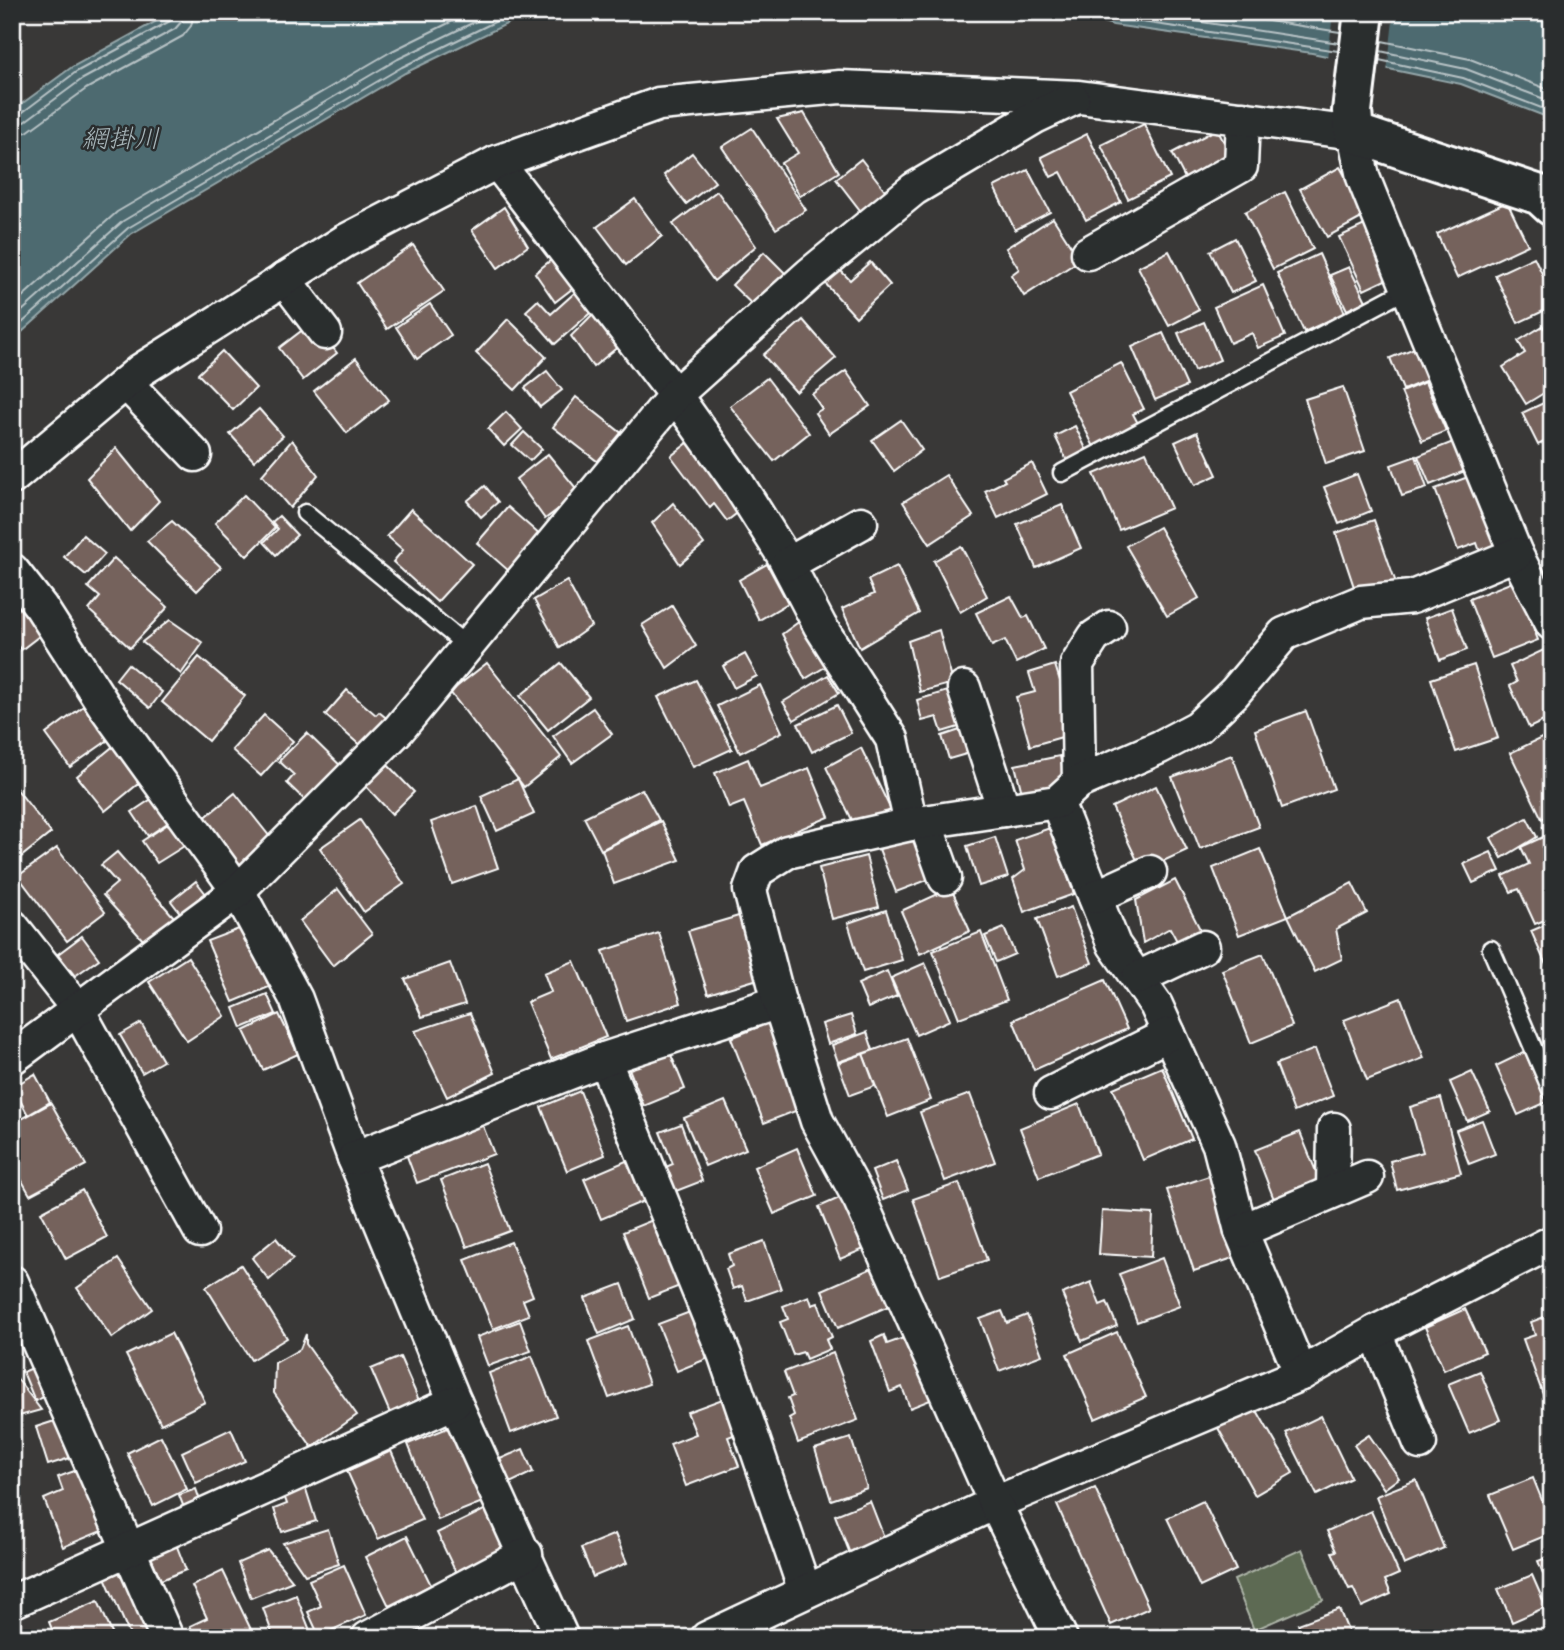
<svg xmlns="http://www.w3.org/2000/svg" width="1564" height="1650" font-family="'Architects Daughter','Klee One',sans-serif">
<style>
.green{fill:#5d6b53;stroke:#aeb5a9;stroke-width:2}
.water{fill:#4d6a70;stroke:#94a6a9;stroke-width:2}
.pier{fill:#393837}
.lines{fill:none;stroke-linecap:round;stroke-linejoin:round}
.shore{stroke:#b8c3c6;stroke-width:2}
.building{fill:#74625c;stroke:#fff;stroke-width:2}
.lane-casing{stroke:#fff;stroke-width:21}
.street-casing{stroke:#fff;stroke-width:37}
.secondary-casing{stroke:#fff;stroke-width:44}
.lane{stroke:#2a2d2e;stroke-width:16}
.street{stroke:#2a2d2e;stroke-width:32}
.secondary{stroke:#2a2d2e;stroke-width:38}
.labels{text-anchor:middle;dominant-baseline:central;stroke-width:5;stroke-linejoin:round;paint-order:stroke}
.water-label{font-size:26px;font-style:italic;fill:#a6b4b8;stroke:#2a2d2e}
</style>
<rect width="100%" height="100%" fill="#393837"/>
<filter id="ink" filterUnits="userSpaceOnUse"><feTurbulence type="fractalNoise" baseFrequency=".0143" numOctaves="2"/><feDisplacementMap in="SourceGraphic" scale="14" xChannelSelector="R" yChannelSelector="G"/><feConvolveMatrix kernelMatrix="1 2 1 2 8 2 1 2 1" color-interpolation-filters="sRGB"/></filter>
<g filter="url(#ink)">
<path class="green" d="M1302,1549L1323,1600L1254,1630L1234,1580Z"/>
<g class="water">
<path d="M173,12H531L405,73L131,234L12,341V111L72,67Z"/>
<path d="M1070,12H1552V119L1461,84L1312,53L1113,25Z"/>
</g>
<path class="pier" d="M1333,12H1394L1387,72L1328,60Z"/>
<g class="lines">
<g class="shore">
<path d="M1095,12L1115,18L1338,51"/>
<path d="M1136,12L1339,43"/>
<path d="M1211,12L1340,32"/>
<path d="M1382,41L1470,59L1552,91"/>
<path d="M1380,51L1466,69L1552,102"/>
<path d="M1379,60L1463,78L1552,112"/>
<path d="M12,116L19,115L76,72L170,21L174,12"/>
<path d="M12,125L24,122L81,80L175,29L182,21L183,12"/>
<path d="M12,135L27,132L86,89L183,36L191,26L194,12"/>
<path d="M12,306L117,212L392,51L471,12"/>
<path d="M12,320L123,221L398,59L495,12"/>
<path d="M12,332L128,228L402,67L515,12"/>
</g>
</g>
<g class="building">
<path d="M804,113L839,172L800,196L781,163L798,153L777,119Z"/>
<path d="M1144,124L1170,178L1128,199L1101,145Z"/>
<path d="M752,128L806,210L776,229L722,147Z"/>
<path d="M1217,129L1235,163L1190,188L1172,153Z"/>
<path d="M1087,134L1121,202L1086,220L1061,172L1051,177L1041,157Z"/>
<path d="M692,153L715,182L686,204L664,175Z"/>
<path d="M861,159L888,194L863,214L836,179Z"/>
<path d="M1340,167L1367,215L1327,237L1300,189Z"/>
<path d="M1028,170L1050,212L1015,230L994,187Z"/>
<path d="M717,191L756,246L714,281L673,224Z"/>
<path d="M1285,192L1313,249L1273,269L1245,212Z"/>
<path d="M635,199L662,236L626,265L597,227Z"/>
<path d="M1507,202L1528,245L1457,278L1437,234Z"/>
<path d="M504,207L528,246L498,268L472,230Z"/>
<path d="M1053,218L1080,260L1024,296L1011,275L1019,269L1006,248Z"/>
<path d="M1373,221L1398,274L1364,290L1339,237Z"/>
<path d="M1235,238L1256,281L1231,293L1210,251Z"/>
<path d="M413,245L444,291L387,329L357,283Z"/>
<path d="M1169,251L1199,310L1169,326L1138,267Z"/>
<path d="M764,252L793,281L761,313L732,285Z"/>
<path d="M1319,254L1345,313L1304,332L1277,273Z"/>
<path d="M557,255L577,285L555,302L535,273Z"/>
<path d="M1534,257L1552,294V307L1518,323L1495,275Z"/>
<path d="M870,262L890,285L856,317L823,281L838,268L850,280Z"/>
<path d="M1349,267L1366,301L1347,310L1330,275Z"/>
<path d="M1263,285L1285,336L1258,348L1252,333L1230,343L1214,307Z"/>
<path d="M580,288L597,307L555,344L526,311L538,300L551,314Z"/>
<path d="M430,304L451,335L417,359L396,327Z"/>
<path d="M594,313L619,346L593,367L571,336Z"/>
<path d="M508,319L546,357L515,390L476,353Z"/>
<path d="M803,320L836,358L796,392L763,355Z"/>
<path d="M313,322L337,353L303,380L279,348Z"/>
<path d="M1204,322L1220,360L1194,371L1178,333Z"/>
<path d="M1543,326L1552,342V357L1545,361L1552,372V388L1526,404L1503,367L1525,353L1518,341Z"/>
<path d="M1163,333L1187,386L1155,400L1132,347Z"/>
<path d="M1424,344L1437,376L1403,390L1390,358Z"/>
<path d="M222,351L256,388L233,410L198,374Z"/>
<path d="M356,358L389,400L347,433L314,391Z"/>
<path d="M1121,363L1144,409L1133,414L1140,427L1095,449L1066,391Z"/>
<path d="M547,371L562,390L540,407L525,388Z"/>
<path d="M846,371L870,406L829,434L815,413L822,409L812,394Z"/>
<path d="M767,378L809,433L774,461L730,406Z"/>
<path d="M1425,382L1446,431L1422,441L1401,392Z"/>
<path d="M1343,387L1365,451L1326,464L1305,399Z"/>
<path d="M576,397L629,439L606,468L553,427Z"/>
<path d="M1552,399V438L1538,445L1522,413Z"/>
<path d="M259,409L283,436L254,461L230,434Z"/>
<path d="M506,412L522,429L504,446L488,429Z"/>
<path d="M901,420L922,450L894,471L872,440Z"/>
<path d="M1075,426L1088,453L1068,463L1055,436Z"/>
<path d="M524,432L542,449L530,461L512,445Z"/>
<path d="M1197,432L1217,475L1195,485L1175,442Z"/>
<path d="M698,435L750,503L727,521L714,504L710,508L671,456Z"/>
<path d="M292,440L318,475L290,508L262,475Z"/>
<path d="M1453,442L1465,471L1430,485L1418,456Z"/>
<path d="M116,448L159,501L130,531L87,478Z"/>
<path d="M1146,452L1171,508L1119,530L1094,474Z"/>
<path d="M548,454L580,493L545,519L516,479Z"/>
<path d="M1416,456L1427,488L1402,496L1391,465Z"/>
<path d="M1032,463L1047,494L998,518L985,491L1005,481L1003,478Z"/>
<path d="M1357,474L1371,511L1339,524L1324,487Z"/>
<path d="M946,475L973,516L930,544L903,502Z"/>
<path d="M1468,477L1490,534L1499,531L1506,551L1483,560L1477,543L1458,550L1435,489Z"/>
<path d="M485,486L498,502L481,517L467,501Z"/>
<path d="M244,495L275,528L247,556L215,523Z"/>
<path d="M673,503L704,544L680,564L652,523Z"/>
<path d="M1062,505L1081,548L1036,568L1017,524Z"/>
<path d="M508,507L549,543L518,579L477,543Z"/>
<path d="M411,509L472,564L437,602L393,562L403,550L387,536Z"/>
<path d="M279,516L297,535L276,555L264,542L278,529L272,522Z"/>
<path d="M1374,520L1396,583L1357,596L1336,533Z"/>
<path d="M172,521L221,567L197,591L147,541Z"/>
<path d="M1159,527L1199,598L1167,616L1126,546Z"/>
<path d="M83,535L105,554L86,575L64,557Z"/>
<path d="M1552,540V562L1543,545Z"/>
<path d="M961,546L987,596L960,612L934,561Z"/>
<path d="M114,558L168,607L130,648L89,610L100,597L88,587Z"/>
<path d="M767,564L788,603L759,620L739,580Z"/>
<path d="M897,566L919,613L860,648L842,609L874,594L868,580Z"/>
<path d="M567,581L591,626L560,648L534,600Z"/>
<path d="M1515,581L1538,640L1492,658L1469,599Z"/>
<path d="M12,594L43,633L21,650L12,639Z"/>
<path d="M1011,596L1023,618L1028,616L1044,649L1016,663L1005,640L992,646L976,613Z"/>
<path d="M672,606L696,646L667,668L642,625Z"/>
<path d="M1452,608L1467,650L1440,660L1425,618Z"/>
<path d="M804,618L830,664L805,679L782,634Z"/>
<path d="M170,620L203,643L181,674L142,642Z"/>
<path d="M939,630L953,683L920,692L908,641Z"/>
<path d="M1552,646V717L1529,728L1510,686L1517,682L1510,666Z"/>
<path d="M745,654L757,676L734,688L723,666Z"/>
<path d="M199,657L245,696L208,741L162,702Z"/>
<path d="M487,663L561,757L524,787L450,692Z"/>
<path d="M561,663L589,697L548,730L520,696Z"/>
<path d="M128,664L162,692L150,708L116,679Z"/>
<path d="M1055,665L1076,733L1030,746L1016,697L1035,692L1029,673Z"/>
<path d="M1474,665L1498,738L1456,752L1431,679Z"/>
<path d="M828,675L839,693L794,720L783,702Z"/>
<path d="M696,680L732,749L693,767L658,697Z"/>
<path d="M760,685L782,732L740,753L717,706Z"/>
<path d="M961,687L972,723L942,732L937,717L922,721L917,700Z"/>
<path d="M347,690L376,715L379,712L395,725L370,754L325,715Z"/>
<path d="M89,702L114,736L70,767L46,734Z"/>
<path d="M837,705L851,733L812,752L798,724Z"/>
<path d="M593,708L612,734L572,763L553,736Z"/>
<path d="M1306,711L1334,789L1282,808L1255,730Z"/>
<path d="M264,715L293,741L261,776L232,750Z"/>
<path d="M972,726L980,750L949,759L942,736Z"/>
<path d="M307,733L350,775L315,810L287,783L294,775L279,761Z"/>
<path d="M1552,733V814L1542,819L1510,753Z"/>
<path d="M116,744L144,779L105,811L77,776Z"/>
<path d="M861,748L891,810L856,828L826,767Z"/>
<path d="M1232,755L1259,827L1200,849L1172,777Z"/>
<path d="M1060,756L1067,792L1024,801L1015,765Z"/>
<path d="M382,759L414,792L392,814L360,780Z"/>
<path d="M748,759L760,788L809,768L829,817L762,845L744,802L729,808L715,773Z"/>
<path d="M518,779L534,814L497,831L481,796Z"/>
<path d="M12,783L51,833L16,861L12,855Z"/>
<path d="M1156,786L1187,850L1142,871L1112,807Z"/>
<path d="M642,789L659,820L601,850L584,817Z"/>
<path d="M162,792L178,816L148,836L132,812Z"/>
<path d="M235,793L278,847L246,873L203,819Z"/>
<path d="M477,806L498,868L452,884L431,822Z"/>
<path d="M1527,818L1537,837L1502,858L1491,838Z"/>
<path d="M174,820L189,843L157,863L142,841Z"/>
<path d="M360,820L404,884L364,912L320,848Z"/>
<path d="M661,821L680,860L614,884L602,850Z"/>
<path d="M1552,823V845L1543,827Z"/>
<path d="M1050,828L1074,894L1024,912L1013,879L1025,870L1015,840Z"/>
<path d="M921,833L938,876L896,892L879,849Z"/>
<path d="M995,837L1008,877L979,886L967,846Z"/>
<path d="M1543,837L1552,856V917L1535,924L1519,889L1511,892L1503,876L1529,864L1521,847Z"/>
<path d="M57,848L105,912L67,941L18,876Z"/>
<path d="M1260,849L1288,916L1239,935L1213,868Z"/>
<path d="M117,852L180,924L151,949L103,895L117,883L101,865Z"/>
<path d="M1491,852L1500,871L1473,883L1464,864Z"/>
<path d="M866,856L879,907L832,919L819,868Z"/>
<path d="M1175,880L1201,931L1178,943L1170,928L1143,943L1136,900Z"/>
<path d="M196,881L213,903L188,923L171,901Z"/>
<path d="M1352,883L1367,913L1336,929L1342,959L1315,972L1288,916Z"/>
<path d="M951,888L970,931L920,954L901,911Z"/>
<path d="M338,889L372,934L333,966L300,921Z"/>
<path d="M1071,907L1092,963L1058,976L1037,919Z"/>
<path d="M886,910L902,960L863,972L848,923Z"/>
<path d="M742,915L768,976L708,994L688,931Z"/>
<path d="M1552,922V963L1546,965L1531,931Z"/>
<path d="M244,927L269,987L233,1002L207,941Z"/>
<path d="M1004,928L1015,954L996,962L985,936Z"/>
<path d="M981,932L1007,1000L959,1018L933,951Z"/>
<path d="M659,933L681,1003L626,1021L603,951Z"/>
<path d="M82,936L99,959L75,976L58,954Z"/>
<path d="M1263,954L1292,1026L1251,1043L1222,970Z"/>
<path d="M188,957L225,1016L187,1041L149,982Z"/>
<path d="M574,961L606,1037L551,1059L527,1002L551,992L544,973Z"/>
<path d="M450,963L465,1004L422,1017L405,979Z"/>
<path d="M925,963L950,1020L916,1035L891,978Z"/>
<path d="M887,971L897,996L868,1008L858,984Z"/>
<path d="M1105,980L1127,1029L1034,1070L1013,1020Z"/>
<path d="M267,994L276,1014L242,1028L234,1008Z"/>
<path d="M1401,998L1424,1058L1367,1080L1344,1020Z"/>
<path d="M470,1013L495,1073L447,1097L415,1031Z"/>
<path d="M279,1014L298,1054L263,1070L244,1031Z"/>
<path d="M851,1015L857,1034L828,1044L822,1024Z"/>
<path d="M773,1021L806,1107L764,1123L731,1038Z"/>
<path d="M141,1023L163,1061L142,1073L120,1035Z"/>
<path d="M867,1032L873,1050L838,1062L832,1045Z"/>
<path d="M907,1038L931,1100L888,1117L863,1054Z"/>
<path d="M1315,1049L1333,1096L1294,1112L1276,1064Z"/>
<path d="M669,1050L685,1089L644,1106L628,1066Z"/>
<path d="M1525,1052L1547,1102L1518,1115L1496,1066Z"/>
<path d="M863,1054L875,1086L850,1095L838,1063Z"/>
<path d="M1162,1067L1192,1139L1143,1160L1113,1088Z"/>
<path d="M1472,1072L1490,1111L1467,1121L1450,1082Z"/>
<path d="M35,1074L50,1102L28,1115L13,1087Z"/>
<path d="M580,1091L605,1155L567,1171L541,1107Z"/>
<path d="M970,1094L995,1162L945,1181L920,1112Z"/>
<path d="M1441,1098L1461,1173L1397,1190L1390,1161L1423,1152L1410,1107Z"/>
<path d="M725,1101L746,1149L705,1166L684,1118Z"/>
<path d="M51,1103L86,1165L30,1195L12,1163V1124Z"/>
<path d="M1079,1104L1098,1154L1039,1177L1020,1128Z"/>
<path d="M1482,1120L1495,1154L1469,1164L1456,1130Z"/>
<path d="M481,1121L494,1154L417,1183L404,1148Z"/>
<path d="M681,1124L702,1181L671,1193L661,1169L673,1164L660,1132Z"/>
<path d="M1300,1132L1321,1184L1275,1202L1255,1150Z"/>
<path d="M797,1148L817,1196L774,1214L754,1167Z"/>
<path d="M633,1158L649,1199L601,1219L584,1179Z"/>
<path d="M896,1161L908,1190L883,1200L872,1171Z"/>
<path d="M484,1163L510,1231L467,1247L441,1180Z"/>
<path d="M1212,1175L1239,1256L1194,1271L1167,1190Z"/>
<path d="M959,1183L987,1260L940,1276L913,1199Z"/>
<path d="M82,1190L107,1237L66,1259L41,1212Z"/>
<path d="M846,1195L874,1245L840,1259L819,1207Z"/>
<path d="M1102,1211L1153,1214L1151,1257L1099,1254Z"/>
<path d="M655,1219L680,1286L649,1298L623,1232Z"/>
<path d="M276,1238L293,1259L269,1280L252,1258Z"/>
<path d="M764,1241L781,1289L747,1301L742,1286L733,1289L726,1269L732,1266L728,1254Z"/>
<path d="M511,1242L533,1296L523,1300L529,1315L493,1329L465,1260Z"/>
<path d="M1162,1258L1180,1306L1137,1322L1119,1274Z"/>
<path d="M118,1259L152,1309L112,1338L77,1288Z"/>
<path d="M241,1265L287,1338L251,1360L206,1287Z"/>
<path d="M879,1265L896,1303L838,1328L822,1290Z"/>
<path d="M1091,1282L1100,1305L1107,1302L1117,1326L1082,1341L1062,1294Z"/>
<path d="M622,1284L635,1319L599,1334L585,1298Z"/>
<path d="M809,1296L812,1305L818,1303L832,1337L826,1340L830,1349L806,1359L803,1352L793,1355L780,1322L788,1319L783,1306Z"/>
<path d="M1465,1309L1485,1352L1444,1370L1425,1327Z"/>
<path d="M1002,1311L1007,1323L1027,1315L1042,1355L999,1371L980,1319Z"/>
<path d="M690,1312L709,1358L677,1371L658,1324Z"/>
<path d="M1552,1314V1401L1546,1403L1523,1339L1535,1335L1531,1322Z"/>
<path d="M520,1321L531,1351L488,1366L477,1337Z"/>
<path d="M628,1326L649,1384L609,1398L588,1341Z"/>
<path d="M1117,1332L1146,1397L1095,1419L1067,1354Z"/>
<path d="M171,1333L205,1402L161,1424L126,1355Z"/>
<path d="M306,1334V1344L357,1415L312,1447L274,1393L275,1363L300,1349Z"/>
<path d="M884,1335L887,1344L909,1336L933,1399L910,1408L902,1387L890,1392L871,1341Z"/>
<path d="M833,1353L858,1420L798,1443L789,1418L794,1415L788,1398L793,1396L784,1372Z"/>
<path d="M532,1356L556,1416L511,1433L489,1373Z"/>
<path d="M400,1357L421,1405L392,1418L371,1369Z"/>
<path d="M44,1363L55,1392L35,1401L23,1372Z"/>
<path d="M1480,1371L1500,1420L1469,1433L1448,1384Z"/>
<path d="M12,1372L41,1410L12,1418Z"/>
<path d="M736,1394L749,1429L728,1437L739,1466L686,1486L670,1444L696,1434L687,1412Z"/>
<path d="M1255,1407L1293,1473L1255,1495L1218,1428Z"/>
<path d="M1321,1416L1351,1478L1317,1495L1286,1433Z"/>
<path d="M67,1417L79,1455L48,1465L36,1427Z"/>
<path d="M455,1425L485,1501L438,1520L408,1444Z"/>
<path d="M231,1429L245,1461L196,1483L182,1452Z"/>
<path d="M1369,1435L1399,1478L1384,1489L1354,1445Z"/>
<path d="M161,1436L187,1489L153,1506L127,1453Z"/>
<path d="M851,1438L867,1488L831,1500L815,1449Z"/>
<path d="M523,1449L533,1472L510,1483L500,1459Z"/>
<path d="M391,1451L422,1520L378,1539L347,1471Z"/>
<path d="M85,1467L109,1528L63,1547L44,1499L63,1491L58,1477Z"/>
<path d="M1533,1478L1552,1525V1533L1513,1549L1490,1495Z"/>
<path d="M1416,1480L1444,1548L1404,1565L1376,1496Z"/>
<path d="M304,1483L316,1521L282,1532L274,1509L287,1504L282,1490Z"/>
<path d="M1095,1488L1149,1608L1111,1625L1057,1505Z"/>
<path d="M196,1489L204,1512L188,1518L179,1495Z"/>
<path d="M870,1501L889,1550L854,1564L835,1515Z"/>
<path d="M1203,1501L1236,1570L1200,1587L1167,1518Z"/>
<path d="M488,1508L508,1550L457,1575L437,1533Z"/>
<path d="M1371,1511L1399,1574L1385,1580L1391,1594L1362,1607L1353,1588L1349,1589L1332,1552L1336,1551L1327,1531Z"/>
<path d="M328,1529L339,1564L305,1575L283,1543Z"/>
<path d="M615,1534L627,1563L593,1577L581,1548Z"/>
<path d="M407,1536L431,1585L389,1606L365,1557Z"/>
<path d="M176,1544L186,1570L161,1580L150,1555Z"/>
<path d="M268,1550L293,1581L251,1598L238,1563Z"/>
<path d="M1552,1556V1595L1538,1561Z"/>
<path d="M131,1564L160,1638H131L104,1575Z"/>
<path d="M344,1565L366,1615L319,1636L308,1612L321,1606L309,1580Z"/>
<path d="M223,1571L255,1638H195L190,1626L207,1618L192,1586Z"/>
<path d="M1532,1575L1546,1607L1512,1622L1498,1589Z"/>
<path d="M296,1595L311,1633L301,1638H274L263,1608Z"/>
<path d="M98,1601L114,1638H46L54,1634L49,1622Z"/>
<path d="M1339,1609L1351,1638H1303L1298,1624Z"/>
</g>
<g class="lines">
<defs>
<g id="lane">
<path d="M1062,473L1408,289"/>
<path d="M305,513L467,646"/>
<path d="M1491,949L1552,1092"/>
</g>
<g id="street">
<path d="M497,162L675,395L737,482L783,555L820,626L892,739L911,824"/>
<path d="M1088,253L1241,166L1243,118"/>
<path d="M284,279L325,333"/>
<path d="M126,383L195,455"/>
<path d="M12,478L141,370L345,241L497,162L659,104L840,87L1079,97L1354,133L1363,177L1408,289L1516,554L1552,624"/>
<path d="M788,564L861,523"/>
<path d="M12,570L41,607L105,707L238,891L296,999L354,1158L455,1402L562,1638"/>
<path d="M964,688L1004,810"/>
<path d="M1079,782L1077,664L1094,637L1109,627"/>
<path d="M1057,802L1114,945L1156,1005L1219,1145L1241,1231L1301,1374"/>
<path d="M925,822L945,878"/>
<path d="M1095,897L1150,872"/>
<path d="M12,926L77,1008L200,1231"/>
<path d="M1138,978L1203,947"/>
<path d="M12,1058L238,891L399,729L675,395L810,274L914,189L1035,117L1073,99"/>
<path d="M604,1059L725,1356L805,1591"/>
<path d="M1051,1093L1169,1034"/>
<path d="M354,1158L604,1059L779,1002"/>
<path d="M1333,1191L1334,1129"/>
<path d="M1241,1231L1367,1177"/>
<path d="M12,1282L167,1638"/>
<path d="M1375,1332L1420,1443"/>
<path d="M12,1602L455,1402"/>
<path d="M368,1638L526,1554"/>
<path d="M707,1638L995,1503L1301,1374L1375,1332L1552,1242"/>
<path d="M1061,1638L995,1503L860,1200L817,1121L779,1002L750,890L757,871L787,852L911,824L1057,802L1079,782L1160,747L1198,727L1234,693L1284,634L1361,602L1412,597L1516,554"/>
</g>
<path id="secondary" d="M1364,12L1352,111L1354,133L1540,195L1552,206"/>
</defs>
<use href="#lane" class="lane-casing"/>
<use href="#street" class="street-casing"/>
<use href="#secondary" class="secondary-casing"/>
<use href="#lane" class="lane"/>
<use href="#street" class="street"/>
<use href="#secondary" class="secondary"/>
</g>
</g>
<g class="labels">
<g class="water-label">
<text x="121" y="139">網掛川</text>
</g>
</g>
<rect width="1564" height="1650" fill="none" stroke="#2a2d2e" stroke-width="42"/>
<rect x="21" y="21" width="1522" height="1608" fill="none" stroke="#fff" stroke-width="2.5" filter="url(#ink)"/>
</svg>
